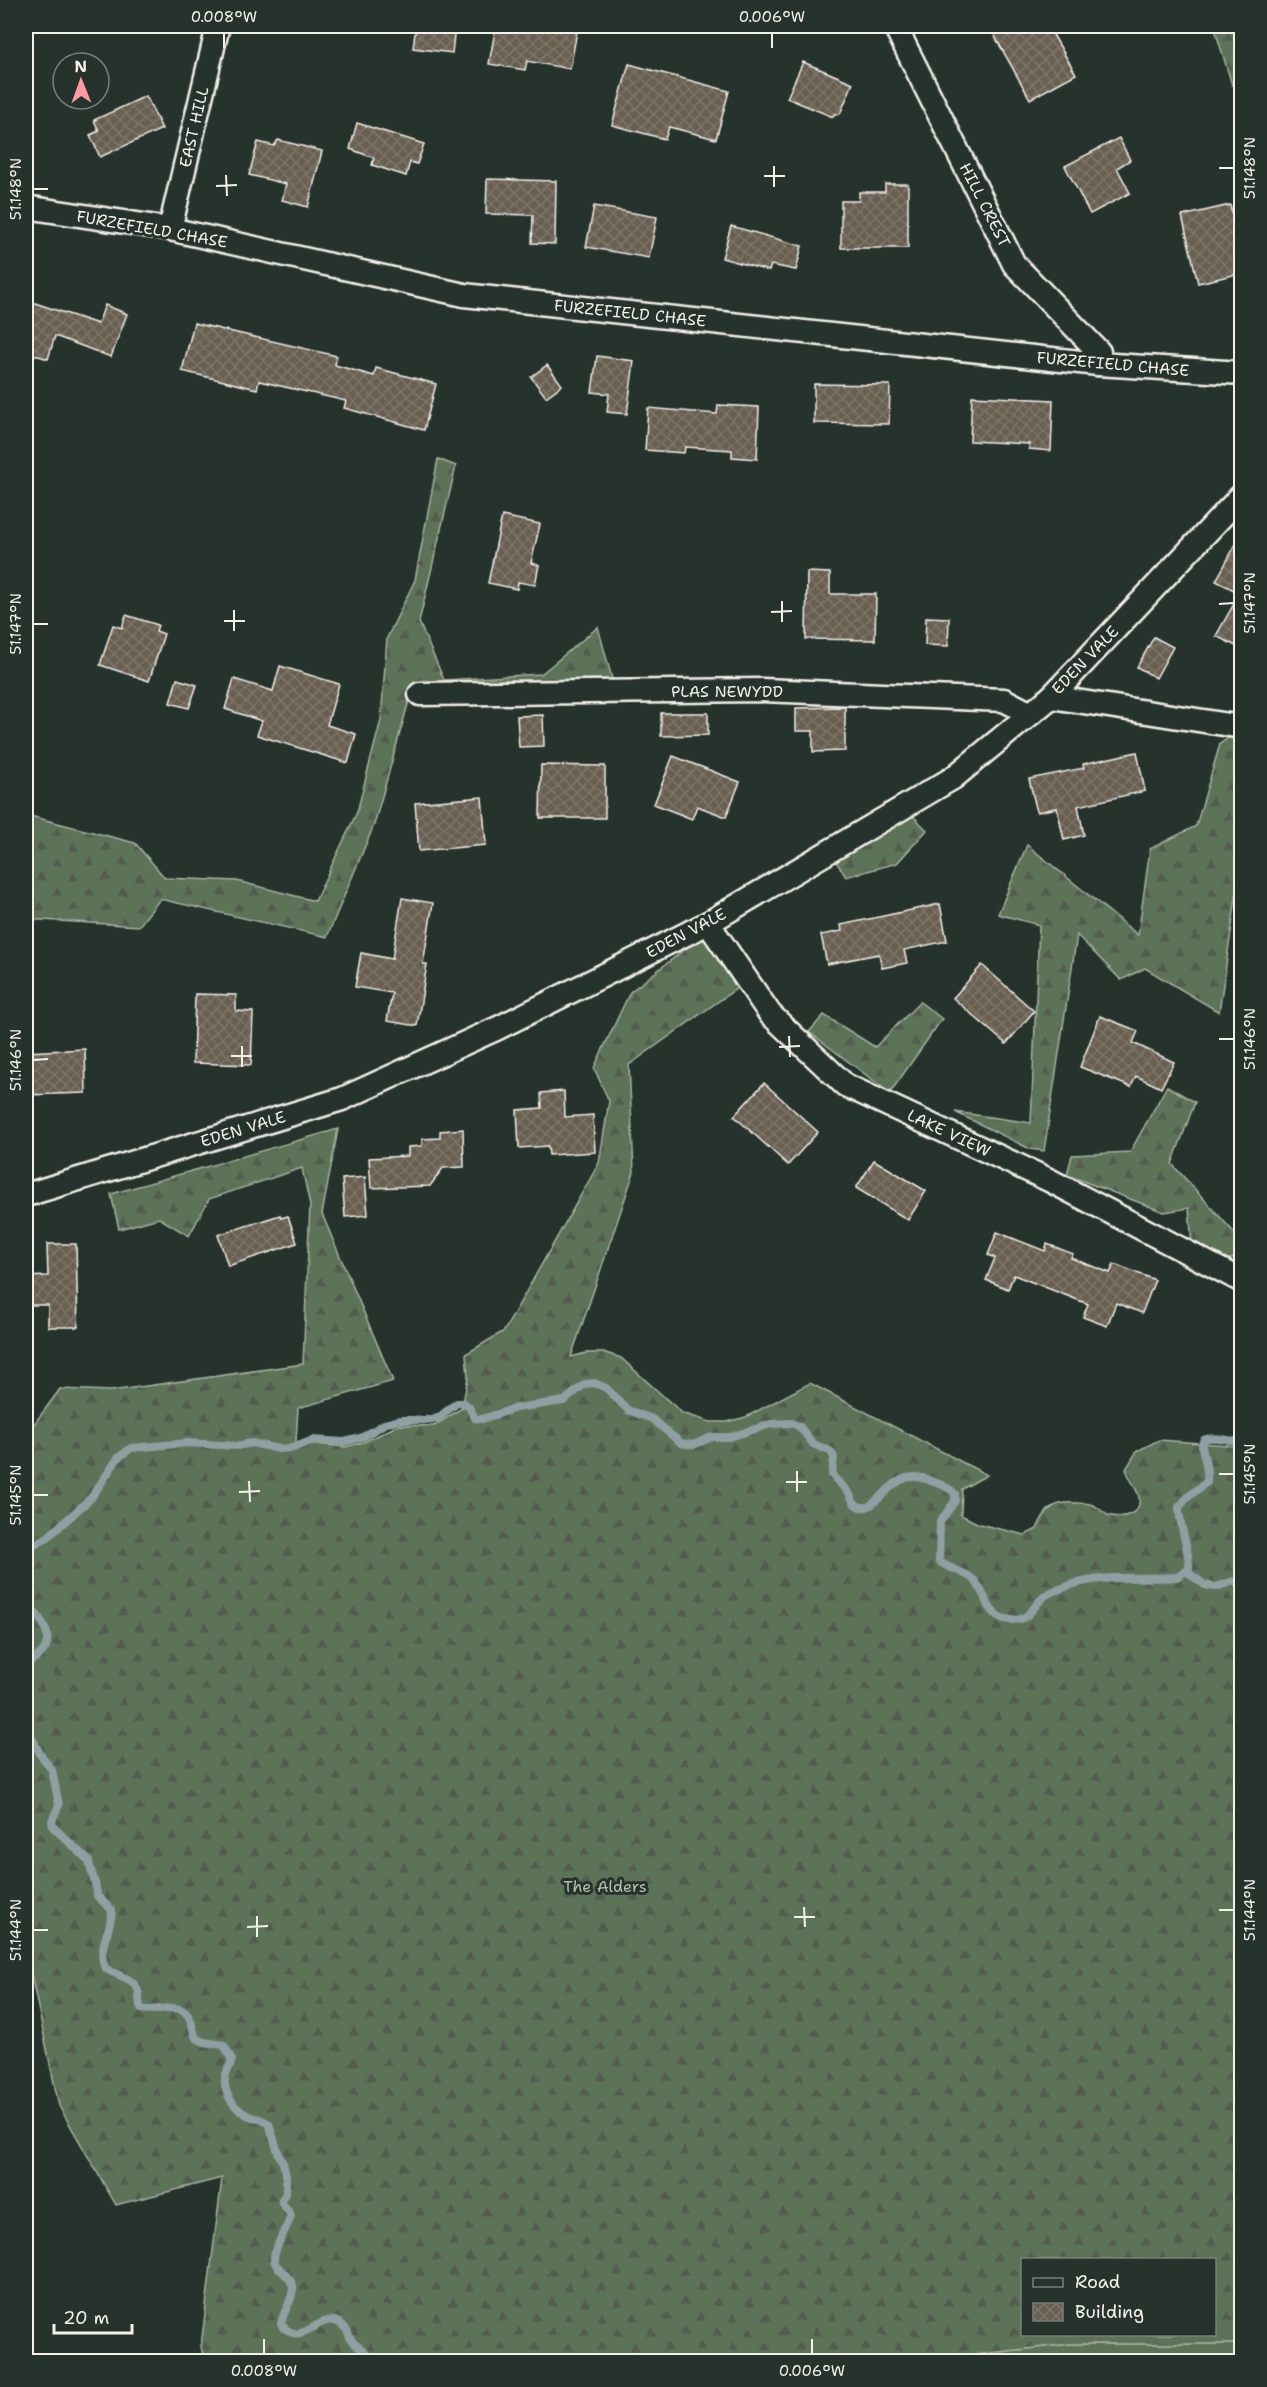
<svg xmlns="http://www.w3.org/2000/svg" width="1267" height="2387" font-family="'Shantell Sans',sans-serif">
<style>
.grass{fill:#5c7358;stroke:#a8b2a0;stroke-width:1.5}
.forest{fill:url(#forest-firs);stroke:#a8b2a0;stroke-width:1.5;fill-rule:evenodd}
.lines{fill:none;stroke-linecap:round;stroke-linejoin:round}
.stream{stroke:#909fa2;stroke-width:8}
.building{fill:url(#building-cross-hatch);stroke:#f4f1e8;stroke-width:1.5}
.minor-casing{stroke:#f4f1e8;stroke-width:27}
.minor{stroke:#26332d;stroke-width:22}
.ticks{fill:none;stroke:#f4f1e8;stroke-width:2}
.labels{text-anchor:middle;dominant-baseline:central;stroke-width:6;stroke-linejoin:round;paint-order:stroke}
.street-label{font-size:16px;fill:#f4f1e8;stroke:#26332d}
.park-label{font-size:16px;fill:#b7bfae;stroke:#26332d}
.neatline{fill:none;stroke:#f4f1e8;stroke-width:2}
.ticks-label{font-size:15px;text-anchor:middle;fill:#f4f1e8}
</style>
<defs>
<pattern id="forest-firs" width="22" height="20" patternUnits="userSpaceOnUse" patternTransform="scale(1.5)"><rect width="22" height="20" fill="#5c7358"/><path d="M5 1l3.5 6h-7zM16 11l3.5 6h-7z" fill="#525b4e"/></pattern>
<pattern id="building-cross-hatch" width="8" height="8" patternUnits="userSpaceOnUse" patternTransform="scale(1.5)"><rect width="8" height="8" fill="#685f51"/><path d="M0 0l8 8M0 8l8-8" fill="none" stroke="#7e766a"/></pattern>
</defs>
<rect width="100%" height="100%" fill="#26332d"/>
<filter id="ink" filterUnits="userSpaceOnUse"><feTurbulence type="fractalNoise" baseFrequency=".0167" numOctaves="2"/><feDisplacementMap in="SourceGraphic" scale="12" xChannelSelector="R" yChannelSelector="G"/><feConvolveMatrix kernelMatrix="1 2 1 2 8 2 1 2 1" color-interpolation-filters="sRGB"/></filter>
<g filter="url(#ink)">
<path class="grass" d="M1069,2344H1241V2361L913,2362Z"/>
<g class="forest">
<path d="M1214,26H1241V88L1232,85Z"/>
<path d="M438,459L456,466L419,622L444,680L541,674L598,627L613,682L412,690L374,825L327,937L160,899L139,926L26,919V815L135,843L165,878L237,881L315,901L357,812L381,720L387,638L415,580Z"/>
<path d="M1241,728V865L1219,1012L1145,968L1121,980L1077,935L1044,1151L1030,1149L955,1112L1031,1123L1039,925L998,914L1027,845L1138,935L1150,849L1196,826L1220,744Z"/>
<path d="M910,813L927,830L897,863L846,877L835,860Z"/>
<path d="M702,936L737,988L629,1065L634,1172L571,1357L586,1353H606L621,1358L682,1413L710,1422H727L746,1417L810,1383L987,1475L962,1489L961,1515L979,1524L1025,1535L1037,1529C1046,1507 1055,1501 1079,1503C1084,1503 1089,1503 1093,1505C1098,1507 1103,1513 1108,1515C1123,1520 1145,1513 1138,1494C1135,1486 1129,1478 1126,1469L1137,1451L1159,1440L1228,1445L1241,1449V2344H1069L913,2362L204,2361L201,2346L222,2178L116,2205L59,2106L26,1951V1435L60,1389L111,1391L303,1364L310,1205L302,1168L209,1199L189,1236L159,1218L119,1229L111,1194L338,1129L322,1214L393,1381L298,1408L296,1442L345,1447L364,1442L399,1425L434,1426L462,1408L468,1377L466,1354L504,1331L599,1163L609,1101L594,1068L630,992ZM1022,2260H1214V2334H1022Z"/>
<path d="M920,1002L942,1019L890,1093L809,1032L824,1015L875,1047Z"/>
<path d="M1167,1086L1195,1102L1172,1164L1241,1240V1258L1218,1260L1192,1246L1189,1208L1164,1212L1067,1175L1072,1155L1130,1152Z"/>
</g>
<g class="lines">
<g class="stream">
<path d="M26,1549L48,1537L91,1498L118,1458L131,1448L188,1443L237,1446L252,1443L279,1449L293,1448L313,1440L344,1442L363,1437L384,1424L399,1420H425L438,1418L457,1403H464L469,1407L475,1418L482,1419L516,1408L564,1401L585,1384L594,1383L606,1388L628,1410L652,1419L681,1443L693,1445L712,1437H730L771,1424L792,1423L800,1427L813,1444L830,1451L834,1457L832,1475C837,1482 844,1486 848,1492C851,1495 852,1501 855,1504C878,1522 888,1461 931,1481C940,1484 949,1487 955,1494V1501L940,1522L939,1561C949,1570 966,1571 975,1581C985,1593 988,1615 1005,1619C1031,1624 1030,1607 1046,1595C1050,1592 1057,1590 1063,1588C1098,1573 1140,1580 1177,1577L1189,1569C1190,1548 1179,1528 1179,1507L1189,1496L1207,1482C1211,1451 1178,1427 1242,1443"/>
<path d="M1187,1572L1205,1585L1216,1587L1234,1581L1242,1586"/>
<path d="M26,1606C39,1613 54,1634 44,1650C40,1656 31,1661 26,1665"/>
<path d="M26,1725L40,1754L52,1770L59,1805L52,1821L53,1827L89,1861C91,1875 97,1883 97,1896L112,1910C112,1930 96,1948 105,1968C114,1975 135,1978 138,1990C140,1997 138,2002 141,2009C156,2014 181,1998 190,2019C193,2025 193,2032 196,2038L204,2042L224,2045L232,2060C230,2066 226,2072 225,2078C223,2093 234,2108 247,2115C255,2119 262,2118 269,2124L279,2155L283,2163L286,2176V2194L282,2199V2203L291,2215C288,2229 269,2253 275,2263C280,2271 289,2276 293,2285C294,2300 283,2310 281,2324C304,2354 323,2301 346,2329C349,2332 349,2337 352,2341C359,2349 367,2351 370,2362"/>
</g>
</g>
<g class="building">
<path d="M416,26H455L452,53L413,48Z"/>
<path d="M496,26H578L570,69L527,61L525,70L489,64Z"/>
<path d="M989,26H1048L1076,74L1030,99Z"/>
<path d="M803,62L853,83L840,114H834L833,117L787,98Z"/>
<path d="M629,64L729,91L716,139L669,127L665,139L612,125Z"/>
<path d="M146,96L162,129L100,157L90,135L99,131L94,120Z"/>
<path d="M357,123L424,144L417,164L410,162L406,176L372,165L374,158L350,149Z"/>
<path d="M1119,138L1130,160L1117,168L1130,193L1090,214L1065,166Z"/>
<path d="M278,140L322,151L308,207L282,200L286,184L249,175L258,142L274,146Z"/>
<path d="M487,179L556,181L555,244L532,243L533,215L486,214Z"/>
<path d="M885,184H908V248H841V201H859V192H885Z"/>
<path d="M1230,205L1242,255V273L1198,283L1182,216Z"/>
<path d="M594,206L657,217L649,258L586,247Z"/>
<path d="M731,226L802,246L796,270L771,265L769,271L722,258Z"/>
<path d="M26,300L98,324L105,305L127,314L111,357L55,336L48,359L26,352Z"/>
<path d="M194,323L337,356L335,365L374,376L376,368L436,384L424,430L344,408L346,401L259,381L257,389L182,371Z"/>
<path d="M597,356L634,361L627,414L607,412L609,394L592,392Z"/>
<path d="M547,365L562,385L546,397L531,377Z"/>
<path d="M814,384L890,385L889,424L814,423Z"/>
<path d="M972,396L1053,400L1051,451L1029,449V444L970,441Z"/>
<path d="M718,405L759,407L757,459L732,457V450L685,447L684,453L645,450L648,408L717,414Z"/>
<path d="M502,516L540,524L531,563L539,565L535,585L518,582L517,589L488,583Z"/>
<path d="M1242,533V649L1216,636L1240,593L1216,581Z"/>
<path d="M807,572L830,573V594H876L875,640L806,639Z"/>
<path d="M126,615L158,625L156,631L164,634L149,681L100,665L113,625L122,628Z"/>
<path d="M926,617L949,618L948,646L925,645Z"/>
<path d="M1154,637L1173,647L1156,678L1137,667Z"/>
<path d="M280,666L339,684L327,725L356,734L348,763L257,735L262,721L225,709L234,679L273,691Z"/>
<path d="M177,679L197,685L189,708L170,703Z"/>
<path d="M845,707V751L813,752V731H796V708Z"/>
<path d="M661,713H708V735L661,736Z"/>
<path d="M543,715L544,746L519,747L517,716Z"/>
<path d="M1137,752L1145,791L1078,806L1084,835L1064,840L1057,808L1037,812L1029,779L1084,768L1083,764Z"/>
<path d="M673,756L740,782L726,817L697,806L692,819L654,804Z"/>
<path d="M541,765L605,766V818H540Z"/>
<path d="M482,797L486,845L419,851L415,803Z"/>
<path d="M402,898L433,903L423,964H427L417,1026L387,1021L392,993L355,987L361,953L392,959Z"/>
<path d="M940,904L947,941L904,950L907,963L882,968L879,954L827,964L821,935L842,931L841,925Z"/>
<path d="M982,965L1034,1011L1006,1044L953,998Z"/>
<path d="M195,994L236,995V1011L253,1012L251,1065L193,1063Z"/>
<path d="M1100,1016L1138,1031L1133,1043L1174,1062L1161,1088L1136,1076L1131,1087L1080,1067Z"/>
<path d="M85,1049L86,1093L26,1095V1052Z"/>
<path d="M764,1083L818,1132L788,1165L734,1116Z"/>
<path d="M564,1091L565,1117L593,1115L595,1152L549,1155L548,1146L519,1148L517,1110L542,1108L541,1093Z"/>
<path d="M463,1129L464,1167L443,1168L430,1186L371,1188L369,1158L408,1156V1147L422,1146V1139L440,1138V1131Z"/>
<path d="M874,1160L926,1191L908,1220L856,1188Z"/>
<path d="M365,1177L368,1215L345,1217L342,1179Z"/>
<path d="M280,1215L281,1218L288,1216L297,1243L228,1266L218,1235Z"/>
<path d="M997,1232L1045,1251L1047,1244L1073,1254L1071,1258L1110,1273L1114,1264L1155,1280L1142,1313L1116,1303L1107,1326L1083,1317L1088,1304L1014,1275L1008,1289L986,1280L995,1258L988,1255Z"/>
<path d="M47,1244H76L78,1327H48V1305H26V1277L48,1276Z"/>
</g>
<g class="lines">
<defs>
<g id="minor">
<path d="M895,26L1014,264L1099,352L1098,364"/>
<path d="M26,207L170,229L464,295L1098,364L1242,373"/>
<path d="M170,229L218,26"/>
<path d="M420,694L762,690L1004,700L1029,713"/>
<path d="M1051,697L1242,727"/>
<path d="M708,923L770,1014L845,1085L1049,1180L1242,1281"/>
<path d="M26,1195L342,1099L498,1028L708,923L953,778L1051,697L1242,495"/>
</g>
</defs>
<use href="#minor" class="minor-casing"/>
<use href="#minor" class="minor"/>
</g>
</g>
<path class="ticks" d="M224,33V48M772,33V48M774,166V187M1219,168H1234M226,175L227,196M764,176H785M216,186L237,185M33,189H48M782,601V622M1219,604L1234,603M234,610V631M771,612L792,611M224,621H245M33,624H48M789,1036L790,1057M1219,1039H1234M242,1046V1067M779,1047L800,1046M231,1056H252M33,1060L48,1059M797,1471V1492M1219,1474H1234M249,1481L250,1502M786,1482H807M239,1492L260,1491M33,1495H48M804,1907L805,1927M1219,1910H1234M257,1916V1937M794,1917H815M247,1927L268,1926M33,1930H48M264,2339V2354M812,2339V2354"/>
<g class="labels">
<g class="street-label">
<text transform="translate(194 127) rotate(-77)">EAST HILL</text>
<text transform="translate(985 205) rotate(63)">HILL CREST</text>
<text transform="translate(152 229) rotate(10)">FURZEFIELD CHASE</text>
<text transform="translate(630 313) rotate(6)">FURZEFIELD CHASE</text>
<text transform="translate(1113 364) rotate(5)">FURZEFIELD CHASE</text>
<text transform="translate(1085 660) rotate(-46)">EDEN VALE</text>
<text x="727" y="691">PLAS NEWYDD</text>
<text transform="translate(686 933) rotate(-28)">EDEN VALE</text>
<text transform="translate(243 1129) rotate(-17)">EDEN VALE</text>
<text transform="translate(949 1133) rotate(25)">LAKE VIEW</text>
</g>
<g class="park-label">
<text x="605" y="1886">The Alders</text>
</g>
</g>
<rect width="1267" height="2387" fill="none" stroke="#26332d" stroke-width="66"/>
<rect x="1021" y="2258" width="195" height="78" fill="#26332d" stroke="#787f78" stroke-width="1.5"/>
<rect x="1033" y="2278" width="30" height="9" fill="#26332d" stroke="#787f78" stroke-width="1.5"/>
<text x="1075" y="2288" font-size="18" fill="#f4f1e8">Road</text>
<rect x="1033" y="2303" width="30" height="18" fill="url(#building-cross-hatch)" stroke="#787f78" stroke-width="1.5"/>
<text x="1075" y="2318" font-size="18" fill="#f4f1e8">Building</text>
<g transform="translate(81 81) rotate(359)"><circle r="28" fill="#26332d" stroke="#787f78" stroke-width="1.5"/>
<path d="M0-4.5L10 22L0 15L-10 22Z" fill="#ff9aa2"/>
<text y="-9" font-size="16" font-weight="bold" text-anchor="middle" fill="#f4f1e8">N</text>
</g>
<path d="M54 2324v9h78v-9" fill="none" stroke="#f4f1e8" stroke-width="3"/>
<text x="63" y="2324" font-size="18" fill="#f4f1e8" stroke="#26332d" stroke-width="4.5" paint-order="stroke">20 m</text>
<rect x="33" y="33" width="1201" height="2321" class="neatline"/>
<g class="ticks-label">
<text x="224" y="22">0.008°W</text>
<text x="772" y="22">0.006°W</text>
<text transform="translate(1250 168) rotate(-90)" y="5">51.148°N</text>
<text transform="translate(16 189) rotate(-90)" y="5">51.148°N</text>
<text transform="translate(1250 603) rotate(-90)" y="5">51.147°N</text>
<text transform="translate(16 624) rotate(-90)" y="5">51.147°N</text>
<text transform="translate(1250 1039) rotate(-90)" y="5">51.146°N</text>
<text transform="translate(16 1060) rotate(-90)" y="5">51.146°N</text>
<text transform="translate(1250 1474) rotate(-90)" y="5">51.145°N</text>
<text transform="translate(16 1495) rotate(-90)" y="5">51.145°N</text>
<text transform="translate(1250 1910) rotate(-90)" y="5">51.144°N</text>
<text transform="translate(16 1930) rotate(-90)" y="5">51.144°N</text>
<text x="264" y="2376">0.008°W</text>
<text x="812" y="2376">0.006°W</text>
</g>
</svg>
